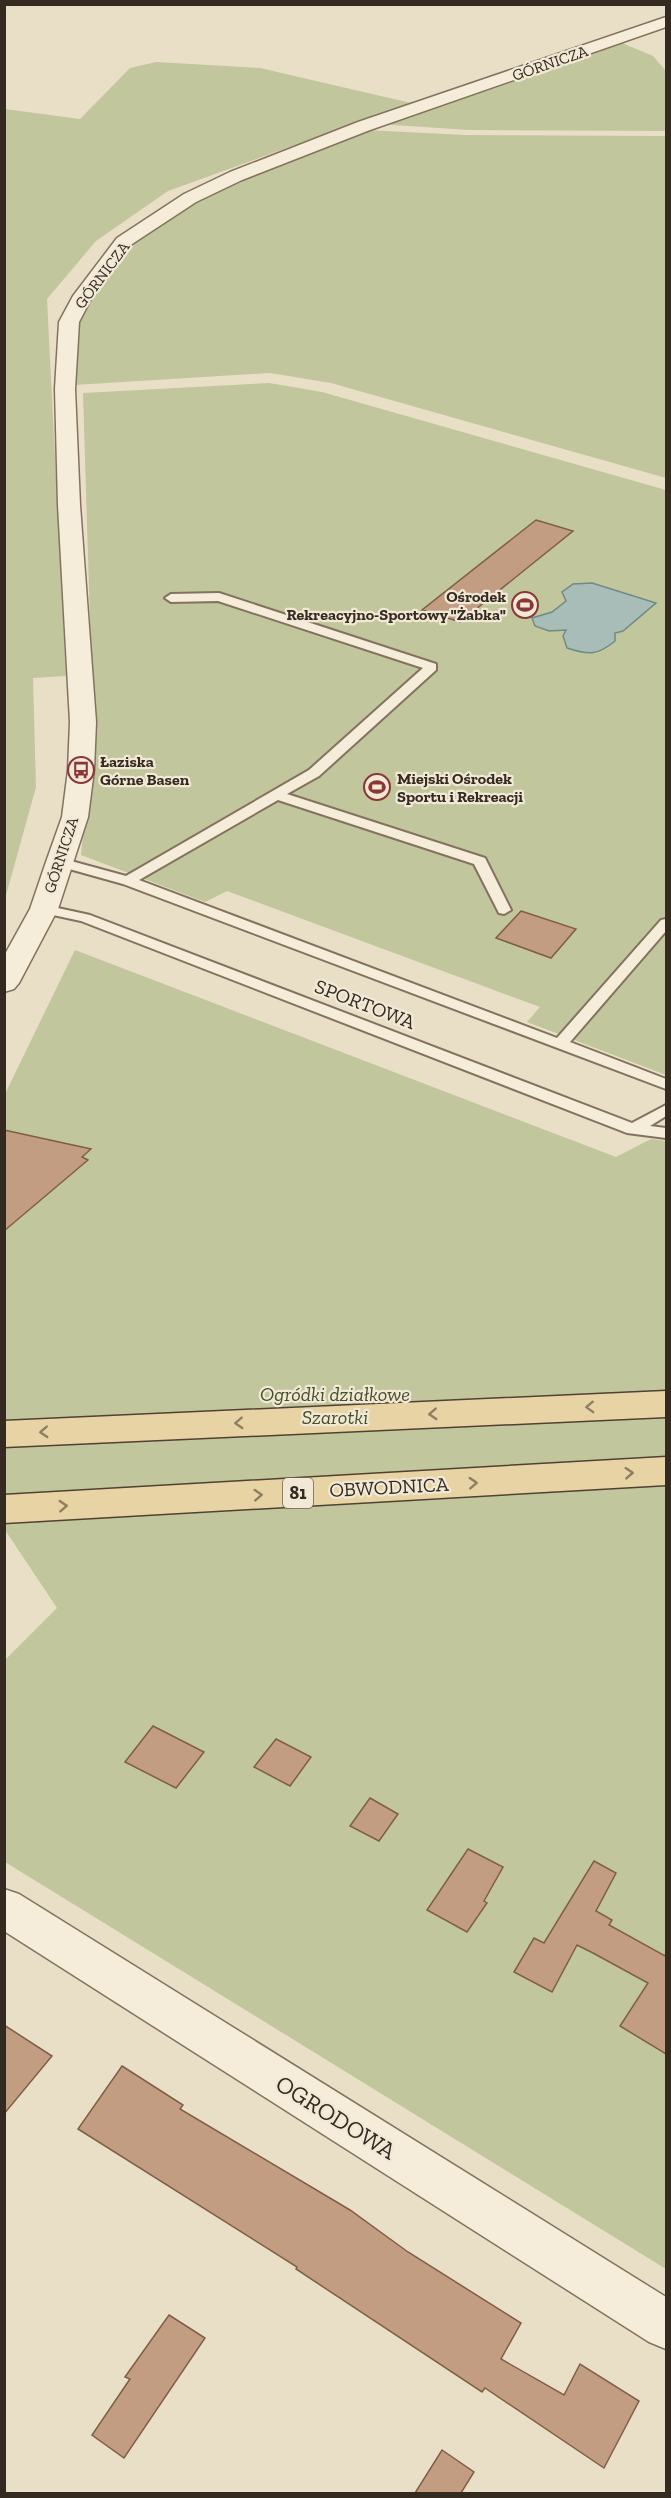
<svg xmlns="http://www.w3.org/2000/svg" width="671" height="2498" font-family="'Zilla Slab',serif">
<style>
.green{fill:#c1c69c}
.water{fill:#a8bdb7;stroke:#6f8b84;stroke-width:1.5}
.building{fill:#c39d82;stroke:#7f5e47;stroke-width:1.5}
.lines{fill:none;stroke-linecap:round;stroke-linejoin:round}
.lane-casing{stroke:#83725f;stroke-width:4}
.street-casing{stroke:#83725f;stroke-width:3}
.primary-casing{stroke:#514132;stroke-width:3}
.lane{fill:#f5edd9;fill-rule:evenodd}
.street{fill:#f5edd9;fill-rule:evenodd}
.primary{fill:#e7d3a4;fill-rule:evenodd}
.oneway{stroke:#8e7e62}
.labels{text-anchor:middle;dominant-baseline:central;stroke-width:4.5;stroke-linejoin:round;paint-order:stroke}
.far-street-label{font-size:16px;fill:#352a20;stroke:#f1e9d6}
.far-poi-label{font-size:16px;font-weight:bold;fill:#352a20;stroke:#f1e9d6;text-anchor:start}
.shield{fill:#f1e9d6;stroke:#6d6357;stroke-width:1.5}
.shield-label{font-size:18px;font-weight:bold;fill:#352a20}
.street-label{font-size:20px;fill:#352a20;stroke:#f1e9d6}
.park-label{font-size:20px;font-style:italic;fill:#454f2a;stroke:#f1e9d6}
.near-street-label{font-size:24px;fill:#352a20;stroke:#f1e9d6}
</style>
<rect width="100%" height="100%" fill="#e9dfc7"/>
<g class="green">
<path d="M622,43L653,56L666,71V131L468,130L379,124Z"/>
<path d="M156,62L260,68L411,103L168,191L96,241L47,299L66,676L33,678L36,787L5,899V109L80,119L130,68Z"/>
<path d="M366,130L465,135L666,136V478L331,383L270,373L74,385V301L120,244L188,196Z"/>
<path d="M269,383L322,392L666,490V1075L527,1022L540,1007L227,891L205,902L81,855L93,719L83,393Z"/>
<path d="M75,950L616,1157L651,1139L666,1141V2269L5,1862V1660L57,1608L5,1530L4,1096Z"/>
</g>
<path class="water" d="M592,583L656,603L623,631L615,633V641C597,656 588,655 567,648L563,636L566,630L549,631L535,626L532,618L552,612L566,601L562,592L573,584Z"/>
<g class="building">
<path d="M536,520L573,531L460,622L422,610Z"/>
<path d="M521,911L576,929L551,958L496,938Z"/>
<path d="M4,1130L91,1149L82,1157L88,1160L4,1231Z"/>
<path d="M153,1726L204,1752L176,1788L125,1762Z"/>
<path d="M276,1739L311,1757L290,1786L254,1767Z"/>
<path d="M370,1798L398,1814L379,1841L350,1826Z"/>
<path d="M468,1849L503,1867L484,1901L487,1903L467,1932L427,1910Z"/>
<path d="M594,1861L616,1873L596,1911L612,1920L609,1925L665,1956L666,1953V2054L620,2026L648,1983L593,1953L577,1945L552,1992L514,1972L534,1938L544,1943Z"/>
<path d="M4,2025L52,2056L4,2114Z"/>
<path d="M122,2066L183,2105L180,2109L350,2210L408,2252L521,2323L501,2359L564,2395L580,2364L639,2401L604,2468L485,2388L482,2392L296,2269L297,2267L78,2129Z"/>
<path d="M169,2315L205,2338L124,2458L92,2435L130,2379L125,2377Z"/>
<path d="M442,2450L474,2472L461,2493H415Z"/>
</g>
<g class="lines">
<defs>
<g id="lane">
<path d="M219,593L436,664V670L319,776L287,794L485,858L511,910L504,914L499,913L474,864L278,800L139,880L557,1038L661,920L666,919V931L570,1042L666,1079V1089L123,884L55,865L53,862L60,858L126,876L309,770L423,668L218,601L171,602L165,598L171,594Z"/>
<path d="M44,905L90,915L632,1123L666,1105V1116L650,1126L666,1128V1138L627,1133L81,921L39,912L37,909L39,906Z"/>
</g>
<g id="street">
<path d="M666,17V27L370,130L242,180L196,202L129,246L92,297L79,322L75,389L80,505L96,722L94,770L88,817L58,909L19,983L14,989L4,992V956L30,909L46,862L62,817L68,770L70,722L58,505L55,389L59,322L73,296L117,238L184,194L230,172L358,122Z"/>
<path d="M4,1889L19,1894L666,2297V2349L649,2342L4,1931Z"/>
</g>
<g id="primary">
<path d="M666,1391V1417L4,1447V1421Z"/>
<path d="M666,1457V1485L4,1523V1495Z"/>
</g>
</defs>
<use href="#lane" class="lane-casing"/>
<use href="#street" class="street-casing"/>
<use href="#primary" class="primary-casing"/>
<use href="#lane" class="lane"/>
<use href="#street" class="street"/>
<use href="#primary" class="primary"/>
</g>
<defs><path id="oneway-chevron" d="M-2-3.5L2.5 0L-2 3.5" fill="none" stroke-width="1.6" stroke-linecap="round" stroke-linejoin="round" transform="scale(1.5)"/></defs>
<g class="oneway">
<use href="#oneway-chevron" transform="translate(590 1407) rotate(178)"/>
<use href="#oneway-chevron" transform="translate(433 1414) rotate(177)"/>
<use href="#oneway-chevron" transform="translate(239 1423) rotate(177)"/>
<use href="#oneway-chevron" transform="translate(44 1432) rotate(177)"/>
<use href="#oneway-chevron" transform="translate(629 1473) rotate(-4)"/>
<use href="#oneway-chevron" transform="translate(473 1483) rotate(-3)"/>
<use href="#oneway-chevron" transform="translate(258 1495) rotate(-3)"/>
<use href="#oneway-chevron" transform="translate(63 1506) rotate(-3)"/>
</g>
<defs>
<symbol id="stadium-ring" viewBox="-11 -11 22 22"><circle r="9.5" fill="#f1e9d6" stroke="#8a3636" stroke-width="1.5"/><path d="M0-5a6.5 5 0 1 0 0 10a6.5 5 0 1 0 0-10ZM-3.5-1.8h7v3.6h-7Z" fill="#8a3636"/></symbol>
<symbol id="bus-ring" viewBox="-11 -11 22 22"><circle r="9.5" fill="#f1e9d6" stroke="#8a3636" stroke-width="1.5"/><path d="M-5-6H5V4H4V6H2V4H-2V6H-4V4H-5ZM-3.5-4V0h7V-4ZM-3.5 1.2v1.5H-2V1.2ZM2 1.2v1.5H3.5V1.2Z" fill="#8a3636"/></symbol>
</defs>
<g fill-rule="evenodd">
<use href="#stadium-ring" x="510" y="590" width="30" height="30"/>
<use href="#bus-ring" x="66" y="755" width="30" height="30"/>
<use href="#stadium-ring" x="362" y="772" width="30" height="30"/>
</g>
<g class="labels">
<g class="far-street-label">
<text transform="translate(550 63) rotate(-19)">GÓRNICZA</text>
<text transform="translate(102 275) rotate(-53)">GÓRNICZA</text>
<text transform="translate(61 855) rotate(-72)">GÓRNICZA</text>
</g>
<g class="far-poi-label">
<text x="506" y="596" text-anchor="end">Ośrodek<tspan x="506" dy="18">Rekreacyjno-Sportowy "Żabka"</tspan></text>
<text x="100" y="761">Łaziska<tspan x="100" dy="18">Górne Basen</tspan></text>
<text x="397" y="778">Miejski Ośrodek<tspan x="397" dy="18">Sportu i Rekreacji</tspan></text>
</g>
<rect class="shield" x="283" y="1478" width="30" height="30" rx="4.5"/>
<g class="shield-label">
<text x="298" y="1493">81</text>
</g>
<g class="street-label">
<text transform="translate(365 1004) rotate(21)">SPORTOWA</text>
<text transform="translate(389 1487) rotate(-3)">OBWODNICA</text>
</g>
<g class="park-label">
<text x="335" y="1394">Ogródki działkowe<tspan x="335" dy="23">Szarotki</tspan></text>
</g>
<g class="near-street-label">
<text transform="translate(336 2117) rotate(32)">OGRODOWA</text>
</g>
</g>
<rect width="671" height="2498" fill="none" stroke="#352a20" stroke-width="12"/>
</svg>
